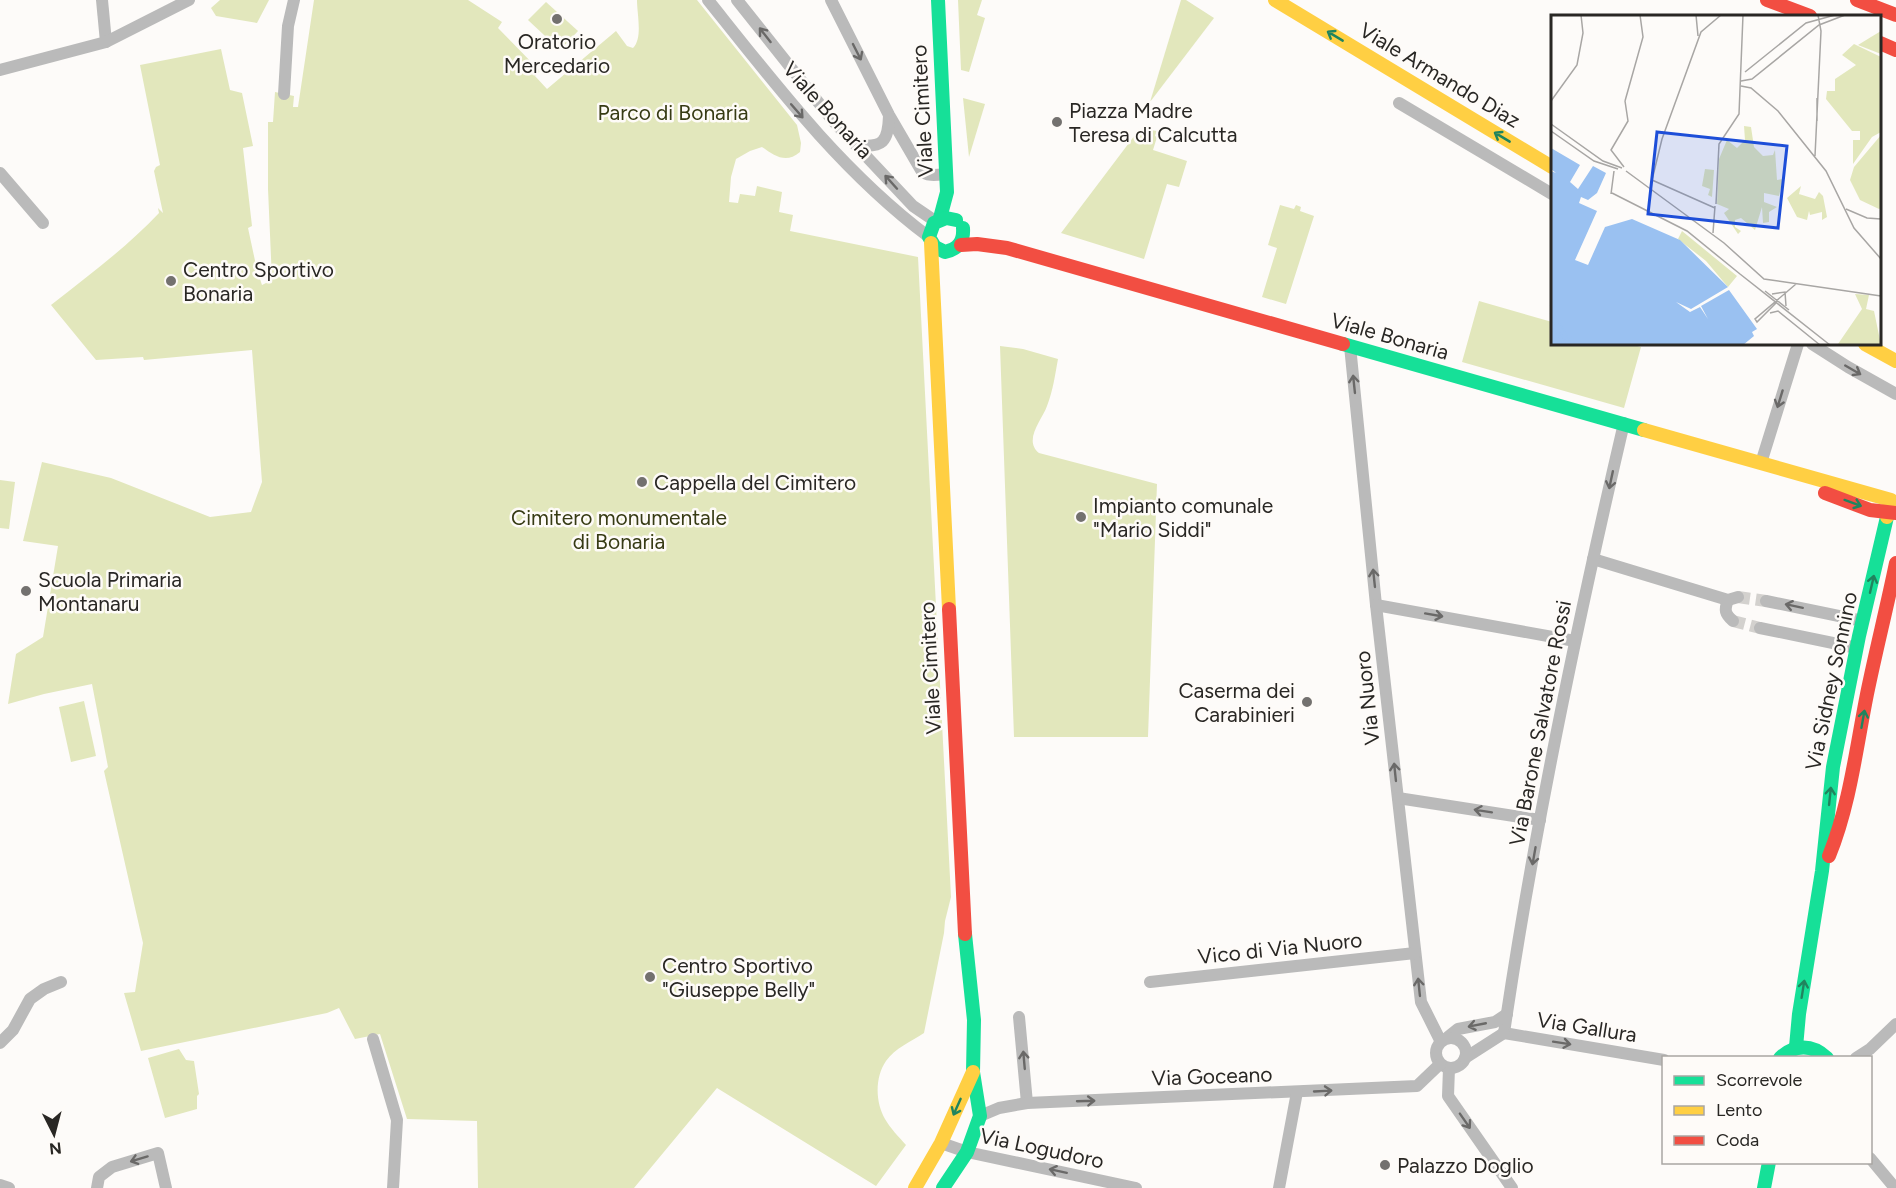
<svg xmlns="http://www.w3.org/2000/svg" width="1896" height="1188" font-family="Figtree,sans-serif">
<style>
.green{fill:#e2e7bc}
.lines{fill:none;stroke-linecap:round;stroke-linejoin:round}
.street-tunnel{stroke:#d3d1ce;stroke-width:12;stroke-dasharray:12 6;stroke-linecap:butt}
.street{stroke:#bababa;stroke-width:12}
.fast{stroke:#16e098;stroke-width:14}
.slow{stroke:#ffcf43;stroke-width:14}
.jam{stroke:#f24e42;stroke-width:14}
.oneway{stroke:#6a6968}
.oneway2{stroke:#20845e}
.poi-dot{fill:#73716f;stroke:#fefbf8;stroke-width:2}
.labels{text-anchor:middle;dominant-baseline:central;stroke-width:5;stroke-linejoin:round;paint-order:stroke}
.poi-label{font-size:21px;fill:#292724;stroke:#fefbf8;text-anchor:start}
.street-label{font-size:21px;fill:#292724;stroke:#fefbf8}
.park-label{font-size:21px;fill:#373b14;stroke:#fefbf8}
.inset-river{fill:none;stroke:#9ac1f1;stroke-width:3}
.inset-road{fill:none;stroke:#a8a6a4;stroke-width:1.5}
.view{fill:#1d4ed8;fill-opacity:0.15;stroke:#1d4ed8;stroke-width:3}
.inset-edge{fill:none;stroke:#292724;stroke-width:3}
</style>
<rect width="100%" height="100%" fill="#fdfbf9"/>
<g class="green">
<path d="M220,0H269L257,23L216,16L211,8Z"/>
<path d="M314,0H468L502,22L498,28L540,71L535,76L547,89L616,31L627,46L633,48C643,38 637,14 637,0H697L797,125L801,143L800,152C786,164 775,156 762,147L750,151L736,159L731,177L729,202L738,203L740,194L755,196L757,186L782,192L779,212L793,215L790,231L918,257L951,897L945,921L944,933L924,1033C912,1041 895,1048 886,1061C875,1077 875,1102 885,1119C890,1128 899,1137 906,1145L876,1186L717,1088L634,1188H478L477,1121L407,1119L380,1034L355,1039L339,1008L327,1013L141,1051L124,993L135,992L143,943L104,771L108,767L92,684L44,694L8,704L16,654L43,637L58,546L23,541L42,462L111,478L210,517L251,512L262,482L252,350L144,360L143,357L96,360L51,305C88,276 127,247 159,213L158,208L163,213L154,171L156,167L160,165L140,65L221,49L230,90L242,93L253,146L243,148L252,226L248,228L257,270L262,285L272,280L268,189V122H273L275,92L294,96L293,107H298Z"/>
<path d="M958,0H982L977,15L985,18L969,72L961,70Z"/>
<path d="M1181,0H1186L1214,18L1150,102Z"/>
<path d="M546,2L578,31L560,50L528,20Z"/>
<path d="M963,98L985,104L969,157Z"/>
<path d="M1151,130L1157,131L1155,136L1157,137L1153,150L1187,161L1179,187L1167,184L1144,259L1061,233L1138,131L1149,134Z"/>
<path d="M1280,205L1294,209L1296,205L1301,207L1300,211L1314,216L1286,304L1262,297L1277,248L1268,245Z"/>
<path d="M1479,301L1552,322V344H1630L1641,347L1624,408L1462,362Z"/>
<path d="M1000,346L1023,349L1058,359C1055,375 1053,391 1047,406C1042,420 1023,440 1039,453L1157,484L1148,737H1014Z"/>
<path d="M0,480L15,482L9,529L0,528Z"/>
<path d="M84,701L96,756L71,762L59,707Z"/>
<path d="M179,1049L186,1060L194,1061L199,1094L197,1096V1109L165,1118L148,1058Z"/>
</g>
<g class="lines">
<g class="street-tunnel">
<path d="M1738,597L1766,601"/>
<path d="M1733,621L1760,628"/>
</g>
<g class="street">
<path d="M102,0L106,42"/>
<path d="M708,0C775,84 842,172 929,237"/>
<path d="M737,0L834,122L913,206L935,221"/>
<path d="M831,0L889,115L921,170C927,177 937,175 946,174"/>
<path d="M0,70L106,42L189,0"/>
<path d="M284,94L288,26L294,0"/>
<path d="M1399,103L1552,194"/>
<path d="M857,145C883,148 888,142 889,116"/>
<path d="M0,173L43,223"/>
<path d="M1812,344L1848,367L1896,394"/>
<path d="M1350,346L1376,605L1421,1002L1440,1040"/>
<path d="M1761,463L1798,344"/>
<path d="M1593,559L1728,600L1738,597"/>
<path d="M1728,600C1724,610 1725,614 1733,621"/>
<path d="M1766,601L1863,621"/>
<path d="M1376,605L1575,641"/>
<path d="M1760,628L1857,648"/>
<path d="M1398,798L1540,820"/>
<path d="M1150,982L1415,953"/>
<path d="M1019,1017L1027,1103"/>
<path d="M1504,1033C1534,828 1577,624 1624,423"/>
<path d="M1504,1033L1664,1060"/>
<path d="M1448,1037L1458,1029L1495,1022L1507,1014"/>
<circle cx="1451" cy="1053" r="15"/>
<path d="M373,1039L397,1120L393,1188"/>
<path d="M0,1043L13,1030L30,999L44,989L61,982"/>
<path d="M1465,1058L1504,1033"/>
<path d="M1856,1058L1870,1049L1896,1024"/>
<path d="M1449,1068L1448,1096L1512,1188"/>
<path d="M980,1116L999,1108L1027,1103L1417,1086L1440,1064"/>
<path d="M941,1143L967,1152L1136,1188"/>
<path d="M1870,1158L1895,1188"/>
<path d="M0,1185L9,1188"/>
<path d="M97,1188L99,1177L112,1167L158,1153L166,1188"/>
<path d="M1279,1188L1297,1092"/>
</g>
<g class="fast">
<path d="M938,0L947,192L940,218"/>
<path d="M956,220L946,218L934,223L929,237L935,247L945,252C958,249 964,242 963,228"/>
<path d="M1343,344L1644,430"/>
<path d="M1796,1047L1799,1014L1822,871L1833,767L1859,636L1887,517"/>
<path d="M1780,1058C1795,1044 1812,1044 1827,1058"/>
<path d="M943,1188L967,1152L980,1116L973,1072L974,1020L965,934"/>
<path d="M1764,1188L1769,1162"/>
</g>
<g class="slow">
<path d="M1275,0L1552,167"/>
<path d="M931,243L949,609"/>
<path d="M1865,344L1896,361"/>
<path d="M1644,430L1891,500L1887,517"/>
<path d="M915,1188L941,1143L973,1072"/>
</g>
<g class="jam">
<path d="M1767,0L1810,16"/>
<path d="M1857,0L1896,15"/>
<path d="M1880,43L1896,50"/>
<path d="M961,245L977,244L1007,248L1343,344"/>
<path d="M1825,493L1870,510L1896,513"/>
<path d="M949,609L965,934"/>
<path d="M1829,856C1850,804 1856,749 1867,694C1876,650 1887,607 1896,563"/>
</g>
</g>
<defs><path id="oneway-shaft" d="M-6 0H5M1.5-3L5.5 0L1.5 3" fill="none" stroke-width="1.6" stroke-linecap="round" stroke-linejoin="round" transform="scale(1.5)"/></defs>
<g class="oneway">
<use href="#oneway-shaft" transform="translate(765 35) rotate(-128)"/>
<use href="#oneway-shaft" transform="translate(857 52) rotate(63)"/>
<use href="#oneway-shaft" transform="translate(797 111) rotate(49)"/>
<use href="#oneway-shaft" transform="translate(891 182) rotate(-132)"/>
<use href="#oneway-shaft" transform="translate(1853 370) rotate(30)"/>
<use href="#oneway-shaft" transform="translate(1354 384) rotate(-96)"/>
<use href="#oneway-shaft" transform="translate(1780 399) rotate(107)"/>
<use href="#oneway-shaft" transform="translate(1611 480) rotate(102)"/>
<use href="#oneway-shaft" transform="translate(1374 578) rotate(-96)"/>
<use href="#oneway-shaft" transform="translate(1794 606) rotate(-168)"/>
<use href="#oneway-shaft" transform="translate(1434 615) rotate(10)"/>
<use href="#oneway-shaft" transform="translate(1395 772) rotate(-96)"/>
<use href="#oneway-shaft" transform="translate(1483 811) rotate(-171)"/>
<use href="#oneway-shaft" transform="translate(1534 856) rotate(100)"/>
<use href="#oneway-shaft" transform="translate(1419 987) rotate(-96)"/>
<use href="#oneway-shaft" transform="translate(1477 1025) rotate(169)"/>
<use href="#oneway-shaft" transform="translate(1562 1043) rotate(9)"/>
<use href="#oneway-shaft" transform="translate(1024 1060) rotate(-95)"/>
<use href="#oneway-shaft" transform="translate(1323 1091) rotate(-3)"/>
<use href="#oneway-shaft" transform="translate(1086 1101) rotate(-2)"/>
<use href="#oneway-shaft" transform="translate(1465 1121) rotate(55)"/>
<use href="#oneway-shaft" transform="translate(139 1159) rotate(163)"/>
<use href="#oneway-shaft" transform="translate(1058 1171) rotate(-168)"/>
</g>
<g class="oneway2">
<use href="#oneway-shaft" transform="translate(1335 36) rotate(-149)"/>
<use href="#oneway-shaft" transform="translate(1502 137) rotate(-149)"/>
<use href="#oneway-shaft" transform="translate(1853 503) rotate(20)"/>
<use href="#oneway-shaft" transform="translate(1872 584) rotate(-77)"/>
<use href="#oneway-shaft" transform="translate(1863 719) rotate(-80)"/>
<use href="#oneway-shaft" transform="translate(1830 796) rotate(-84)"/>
<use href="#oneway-shaft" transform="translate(1803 989) rotate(-81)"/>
<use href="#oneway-shaft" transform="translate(957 1107) rotate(114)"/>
</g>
<g class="poi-dot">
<circle cx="557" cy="19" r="6"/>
<circle cx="1057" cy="122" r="6"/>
<circle cx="171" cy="281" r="6"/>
<circle cx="642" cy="482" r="6"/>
<circle cx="1081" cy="517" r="6"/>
<circle cx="26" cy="591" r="6"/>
<circle cx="1307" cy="702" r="6"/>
<circle cx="650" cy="977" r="6"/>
<circle cx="1385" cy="1165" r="6"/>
</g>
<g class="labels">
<g class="poi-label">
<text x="557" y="41" text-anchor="middle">Oratorio<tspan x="557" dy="24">Mercedario</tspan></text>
<text x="1069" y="110">Piazza Madre<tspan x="1069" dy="24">Teresa di Calcutta</tspan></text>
<text x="183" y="269">Centro Sportivo<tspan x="183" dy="24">Bonaria</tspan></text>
<text x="654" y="482">Cappella del Cimitero</text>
<text x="1093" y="505">Impianto comunale<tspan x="1093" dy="24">"Mario Siddi"</tspan></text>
<text x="38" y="579">Scuola Primaria<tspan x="38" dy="24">Montanaru</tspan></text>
<text x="1295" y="690" text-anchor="end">Caserma dei<tspan x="1295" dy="24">Carabinieri</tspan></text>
<text x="662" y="965">Centro Sportivo<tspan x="662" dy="24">"Giuseppe Belly"</tspan></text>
<text x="1397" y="1165">Palazzo Doglio</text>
</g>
<g class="street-label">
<text transform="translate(1440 75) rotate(31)">Viale Armando Diaz</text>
<text transform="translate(828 110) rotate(48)">Viale Bonaria</text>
<text transform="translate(922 111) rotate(-93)">Viale Cimitero</text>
<text transform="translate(1390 336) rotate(16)">Viale Bonaria</text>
<text transform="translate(930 668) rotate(-93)">Viale Cimitero</text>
<text transform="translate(1831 681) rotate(-78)">Via Sidney Sonnino</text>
<text transform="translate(1367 698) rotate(-96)">Via Nuoro</text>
<text transform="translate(1540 723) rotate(-79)">Via Barone Salvatore Rossi</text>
<text transform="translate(1280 948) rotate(-6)">Vico di Via Nuoro</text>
<text transform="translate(1587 1027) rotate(9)">Via Gallura</text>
<text transform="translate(1212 1076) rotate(-2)">Via Goceano</text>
<text transform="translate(1042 1148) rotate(12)">Via Logudoro</text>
</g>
<g class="park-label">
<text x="673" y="112">Parco di Bonaria</text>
<text x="619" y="517">Cimitero monumentale<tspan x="619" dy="24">di Bonaria</tspan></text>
</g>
</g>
<g transform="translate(1551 15)">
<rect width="330" height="330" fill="#fdfbf9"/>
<path d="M330,16V39L307,30L320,22ZM303,29L330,42V117L321,122L302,149V125H309V116H301L275,84L276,76H284V64L305,50L291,40ZM193,111L200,112L203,132L212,141L222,140L224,135L226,165L232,164L228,181L213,178V187L226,192L218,197V207L212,208L211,192L204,215L190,203L184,205V212L190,216L187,219L173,198L178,194L166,189L168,144L176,125L186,133L194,125ZM330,120V193L328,194L309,185L299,165L303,152ZM154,154L163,155L161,182L157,180L159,174L151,171ZM250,171L247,183L248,179L264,184L268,177L272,181L276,202L271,205V197L259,200L258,196L256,205L246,202L236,183ZM131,216L186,261L177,272L155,246L127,224ZM304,279L318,280L315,294L323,296L330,330L287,329L311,294Z" fill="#e2e7bc"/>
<path d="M0,133L29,150L19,167L27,174L42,151L55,158L46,178L37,185L30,182L28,188L46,196L24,245L37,250L54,212L81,204L129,225L177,272L140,294L125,287L139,297L149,292L157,304L150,291L178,275L206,314L201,317L203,321L192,330H0V156L5,158L0,154Z" fill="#9ac1f1"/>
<path class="inset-river" d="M0,290L24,330M0,298L19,330M0,307L14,330"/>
<path class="inset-road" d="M145,0L147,21M194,57L255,8L284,0M190,66L201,64L268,10L294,0M190,71L200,73L227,96L275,156L303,213L330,244M0,86L26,50L32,18L30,0M74,86L92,22L89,0M266,106V83M0,109L52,146L71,153M0,116L43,146L67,154M111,124L150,17L170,0M111,124L101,165L164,193M264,141L270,16L267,0M73,152L60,135L77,106L74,86M75,156L173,228L213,264L330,281M61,178L136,216L189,259M60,179L63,156M165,189L168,129L188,99L192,0M295,194L316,203L330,204M162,218L164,191M189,259L279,330M214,276L238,295M221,279L234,277L235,291M225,288L206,307L204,304L245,269M219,298L227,296L269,330"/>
<path class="view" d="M106,117L236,131L227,213L97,199Z"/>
<rect width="330" height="330" class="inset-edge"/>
</g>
<rect x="1662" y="1056" width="210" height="108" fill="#fefbf8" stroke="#a9a6a3" stroke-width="1.5"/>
<rect x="1674" y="1076" width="30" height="9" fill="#16e098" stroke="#a9a6a3" stroke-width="1.5"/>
<text x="1716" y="1086" font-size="18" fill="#292724">Scorrevole</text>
<rect x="1674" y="1106" width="30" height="9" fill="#ffcf43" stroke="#a9a6a3" stroke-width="1.5"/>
<text x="1716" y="1116" font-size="18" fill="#292724">Lento</text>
<rect x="1674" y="1136" width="30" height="9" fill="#f24e42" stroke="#a9a6a3" stroke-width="1.5"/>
<text x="1716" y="1146" font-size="18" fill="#292724">Coda</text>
<g transform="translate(54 1134) rotate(174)" stroke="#fefbf8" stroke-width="4.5" paint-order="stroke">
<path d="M0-4.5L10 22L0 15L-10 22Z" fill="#292724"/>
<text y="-9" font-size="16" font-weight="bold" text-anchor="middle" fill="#292724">N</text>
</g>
</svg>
